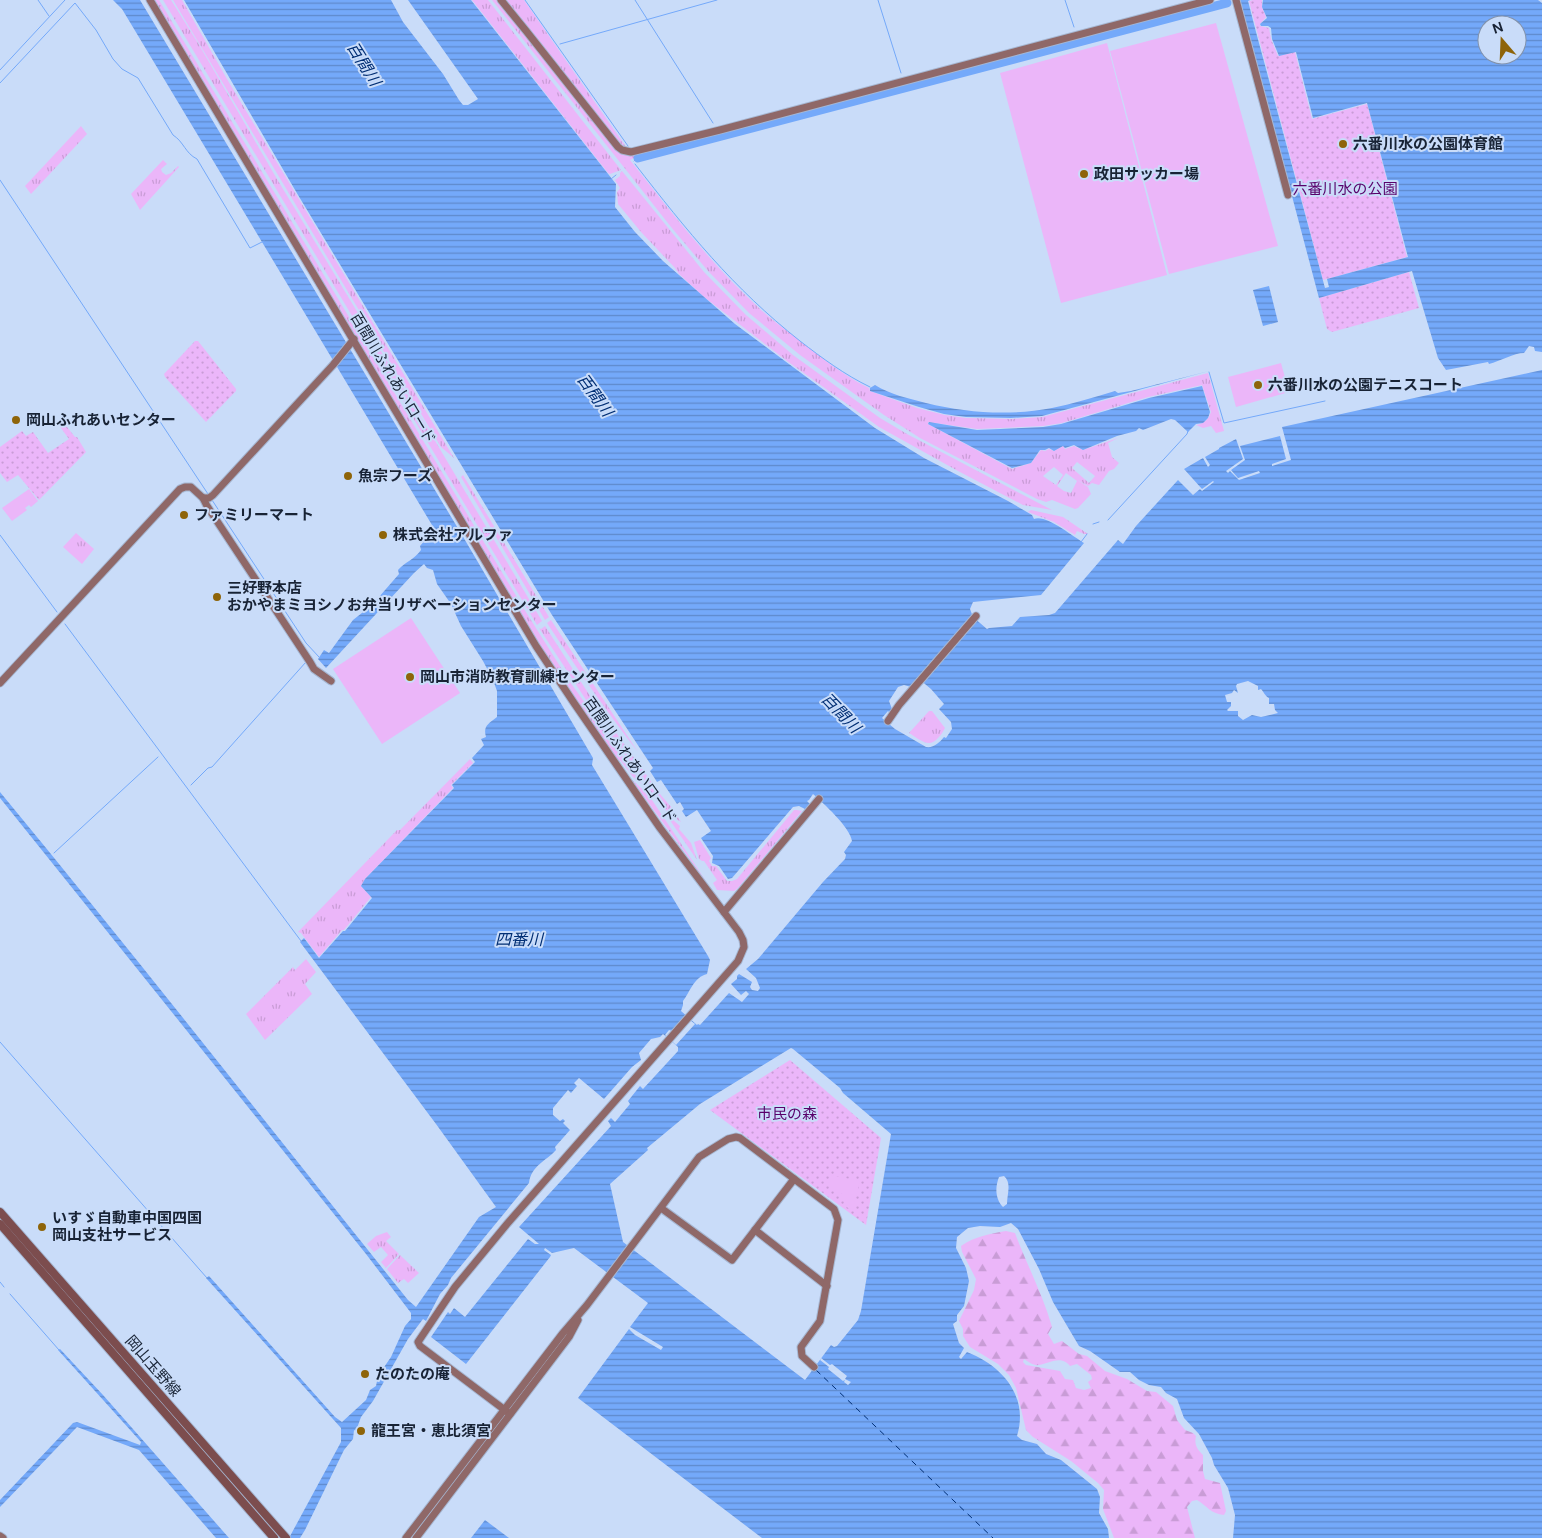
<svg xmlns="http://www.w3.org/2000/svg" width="1542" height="1538" font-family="'DM Sans','Noto Sans JP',sans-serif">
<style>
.grass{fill:url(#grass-tufts);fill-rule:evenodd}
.forest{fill:url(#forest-firs);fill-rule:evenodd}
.park{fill:url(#park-dots)}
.pitch{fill:#ebb6f9}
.water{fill:url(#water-rules);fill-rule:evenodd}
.pier{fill:#c9dcf9}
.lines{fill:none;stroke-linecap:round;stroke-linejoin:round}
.stream{stroke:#74a9fa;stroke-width:1}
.river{stroke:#74a9fa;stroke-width:9}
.ferry{stroke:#002e74;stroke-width:1;stroke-dasharray:6 5;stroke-linecap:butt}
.secondary-casing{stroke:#a6b7d2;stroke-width:9}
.primary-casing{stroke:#a6b7d2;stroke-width:10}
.secondary{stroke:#8f6868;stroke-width:7}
.primary{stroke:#7c4d4e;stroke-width:8}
.poi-dot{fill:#8e6409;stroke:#c9dcf9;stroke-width:2}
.labels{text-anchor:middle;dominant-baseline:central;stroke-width:4;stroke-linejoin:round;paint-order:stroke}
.poi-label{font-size:15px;font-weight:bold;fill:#182335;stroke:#c9dcf9;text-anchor:start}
.park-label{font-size:15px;fill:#59026b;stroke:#c9dcf9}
.street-label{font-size:15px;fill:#182335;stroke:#c9dcf9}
.water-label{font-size:16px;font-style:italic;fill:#002e74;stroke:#c9dcf9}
</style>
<defs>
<pattern id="grass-tufts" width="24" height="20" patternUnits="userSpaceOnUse" patternTransform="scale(1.25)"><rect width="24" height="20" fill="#ebb6f9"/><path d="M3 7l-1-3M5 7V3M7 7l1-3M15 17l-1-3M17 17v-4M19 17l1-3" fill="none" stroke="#c99cd6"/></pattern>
<pattern id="forest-firs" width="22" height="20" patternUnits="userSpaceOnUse" patternTransform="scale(1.25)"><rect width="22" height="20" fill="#ebb6f9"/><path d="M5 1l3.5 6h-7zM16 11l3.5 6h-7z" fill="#c99cd6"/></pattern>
<pattern id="park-dots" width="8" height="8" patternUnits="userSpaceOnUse" patternTransform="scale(1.25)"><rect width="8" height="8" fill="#ebb6f9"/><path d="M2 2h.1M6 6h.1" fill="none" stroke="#c99cd6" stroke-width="1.8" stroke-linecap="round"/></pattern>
<pattern id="water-rules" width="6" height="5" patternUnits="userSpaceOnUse" patternTransform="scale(1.25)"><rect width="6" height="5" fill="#74a9fa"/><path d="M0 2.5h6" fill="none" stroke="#5e89cb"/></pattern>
</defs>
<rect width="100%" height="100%" fill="#c9dcf9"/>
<g class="grass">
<path d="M153,0H159L524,609L568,679L642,784L633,777L620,760L619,761L548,662Z"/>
<path d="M163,0H171L198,43L277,179L428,429L542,621L537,625Z"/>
<path d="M173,0H182L227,79L454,458L441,447Z"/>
<path d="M472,0H488L621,170L610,174L608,173Z"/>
<path d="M492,0H496L531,42L613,146C619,153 624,157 634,155L636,157L630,160C670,211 710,263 758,307C771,320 786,330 800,341C822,358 844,376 869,388L870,391L917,408L945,415L966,418L1012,419L1042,417L1208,373L1224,431L1216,433L1211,426L1203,428L1196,425C1205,423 1208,420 1211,412L1202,385L1148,397L1062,423L1043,426L977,429L928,422V424L1012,469L1031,463L1041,450L1045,451L1049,449L1054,451L1063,446L1065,449L1074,446L1083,450L1118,438L1108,443L1112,457L1119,463L1114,469L1109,471L1099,485L1092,483L1088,486L1076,479L1088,487L1091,494L1078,508L1075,509L1052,500L1046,502L1037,499L920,438L884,415L800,355L749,313L708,271L671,227ZM1077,462L1095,476L1089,483L1072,468ZM1054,467L1063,475L1056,485L1043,476ZM1066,473L1077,481L1071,493L1064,491L1057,486Z"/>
<path d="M503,0H524L626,147L617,142Z"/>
<path d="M81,126L87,134L31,194L25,186Z"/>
<path d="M163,160L167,164L161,169L162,172L166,175L171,173L178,166L179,167L140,210L131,194Z"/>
<path d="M622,171L704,272L746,315L793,355L880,418L907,434L1052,510L1023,505L958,471L879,427L787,361L704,297L679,274L675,268L641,232L618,204L617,192L620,188L615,180L620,176V173Z"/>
<path d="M463,475L549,617L545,620L461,477Z"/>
<path d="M1031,510L1063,517L1088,534H1084L1077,531L1075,535L1054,522L1028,512Z"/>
<path d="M76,533L94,549L82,564L63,547Z"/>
<path d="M551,620L638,752C605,710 576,667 547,623Z"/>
<path d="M545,626L594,702L653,784L648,787L590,706L539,628L541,629Z"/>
<path d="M929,711H932L945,728C943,732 941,735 938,738C929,749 919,739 909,733Z"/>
<path d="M470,759L473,763L451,785L453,788L365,879L361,886L371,897L344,930H342L319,957L301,933L298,932L397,830H400Z"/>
<path d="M631,779L648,794L708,884Z"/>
<path d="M654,787L672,808L681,822C669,815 657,802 650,790Z"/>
<path d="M794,810H797L802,811L738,888L734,891L717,890L713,883L717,880L704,861H702L699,859L694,842L700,840L711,858L709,861L712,866H716L727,881H732L737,879Z"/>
<path d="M665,813L680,826L679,829L691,843L697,860Z"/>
<path d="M306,959L316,972L305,984L312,994L265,1040L246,1014L293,967L295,970Z"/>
<path d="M387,1232L391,1237L386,1241L399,1254L386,1268L381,1262L388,1255L381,1247L374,1252L367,1244L376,1236Z"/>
<path d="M400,1255L419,1273L408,1283L404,1279L398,1283L387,1269Z"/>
</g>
<path class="forest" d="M1006,1231L1015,1233C1027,1265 1043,1295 1052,1327L1048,1334L1054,1344L1062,1341L1079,1354L1087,1356L1105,1371L1127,1379L1147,1391L1156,1392L1173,1406L1177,1420L1185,1430L1193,1433L1196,1436C1194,1444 1197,1449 1203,1455V1471L1205,1479L1220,1483L1226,1511L1224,1515C1211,1514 1207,1506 1197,1500L1192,1501L1187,1507L1195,1538H1114L1103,1509L1104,1490L1098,1483L1071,1461L1033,1437L1026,1430L1016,1388L1009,1375L998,1364L970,1347L963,1336V1329L959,1321L974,1290L976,1279L962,1252L961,1246C976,1236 989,1234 1006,1231ZM1024,1359C1028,1362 1034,1366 1039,1365C1050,1363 1061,1355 1070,1366L1077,1364L1091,1375L1092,1379L1088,1382L1091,1388L1084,1390L1076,1388L1073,1380L1065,1379L1060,1371L1026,1365L1023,1362Z"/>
<g class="park">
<path d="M1253,0H1262V7L1266,17L1260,24V26L1269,28L1271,39L1278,56L1295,52L1312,119L1367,104L1407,257L1323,280L1249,1Z"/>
<path d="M1409,272L1419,308L1332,332L1327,329L1319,298Z"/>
<path d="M195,341H198L236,389V391L206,422L165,377L164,374Z"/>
<path d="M55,420L59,423L63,422L75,437H77L86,452L39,500L18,475L7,482L0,473V447L22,431L26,436L33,432L48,453L69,439Z"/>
<path d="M790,1060L881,1138L866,1225L710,1110Z"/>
</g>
<g class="pitch">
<path d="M1216,23L1278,246L1169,274L1110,51Z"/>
<path d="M1107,43L1167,275L1061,303L1000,73Z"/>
<path d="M1281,363L1289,392L1236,407L1228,377Z"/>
<path d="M29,489L38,501L31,507L29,505L25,508L27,510L12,521L2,508Z"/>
<path d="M411,618L460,693L382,744L333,669Z"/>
<path d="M830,1175L860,1181L854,1205L852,1204L850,1209L845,1206V1196L828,1184Z"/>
</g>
<g class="water">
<path d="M113,0H140L462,535L593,758L592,765L708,956L710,960L707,974C694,977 690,992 683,1001V1005L681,1011L697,1025L698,1024L700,1025L729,993L742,1002L749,994L746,991L741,995L731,984L737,979V976L739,974L752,982L750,987L752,990L758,991L760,988L756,978L746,969L758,959L823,882L845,859L846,855L844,852L852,841C850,827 823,803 813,794L809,800L807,801L810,804L805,809L799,806L793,807L732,878L728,879L719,866L712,863L713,856L701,838L711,831L697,810L686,817L682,811L684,809L680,802L677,804L661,780L657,782L650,771L653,768L552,615L298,195L184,0H391L403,22L443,74L459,100L463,105H468L478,99L408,0H471L616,184L615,207L635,232L663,261L735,324L875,428L924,458L1008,501L1032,515L1034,519C1046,514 1072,536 1084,543L1041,595L973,602L970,609L973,617L987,629L989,628L1012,626L1020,617L1049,615L1055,613L1118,540L1123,544L1136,526L1178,480L1193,495L1200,489L1202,491L1214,482L1213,481L1202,489L1184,469L1203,458L1208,467L1210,465L1205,457L1219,449V448L1236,439L1243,459L1226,471L1228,473L1230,471L1239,480L1260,473L1259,471L1238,478L1231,470L1245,460L1240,446L1280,436L1286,459L1272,464V466L1291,460L1282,427L1542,370V1538H1233L1235,1515L1228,1488L1214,1465L1212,1458L1199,1434L1184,1418L1177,1399L1166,1393L1161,1387L1149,1385L1139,1380L1130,1372H1120L1090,1351L1079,1346L1053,1302L1039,1269L1018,1229L1011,1223L1000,1227L980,1226L968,1228L957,1237L956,1248L966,1268L969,1281L964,1306L957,1315V1321L953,1324L959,1343L964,1348L959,1357L961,1359L967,1352C1003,1366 1029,1397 1017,1436L1022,1440L1037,1444L1046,1454L1061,1460L1097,1489L1100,1497L1099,1513L1108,1529L1109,1538H762L578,1398L629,1329L635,1335L661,1350L663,1347L630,1327L648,1303L574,1248L552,1253L545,1248L544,1250L551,1255L550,1257L466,1364L431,1337L448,1312L450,1314L454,1308L465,1317L528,1239L535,1244H539L519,1227L611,1126L608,1121L611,1118L615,1122L630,1104L628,1101L640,1086L643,1089L678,1051V1047L663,1034L660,1037L651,1039L639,1053L641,1060L632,1067L604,1099L579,1078L574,1083L577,1086L571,1093L568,1090L553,1108V1115L560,1121L563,1119L565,1121L563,1123L570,1130L555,1147L556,1150C546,1161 531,1166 529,1183L451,1278L448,1285L440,1294L426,1321L423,1319L408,1339L373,1401L361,1417L356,1431L354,1430L353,1439L344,1450L305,1530L300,1538H289L341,1442V1428L206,1278L209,1276L335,1417L342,1422L366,1400L370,1390L376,1386L378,1376L391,1357L405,1326L411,1319V1313L366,1254L0,798V792C139,960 272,1131 408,1300L416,1307L479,1217L496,1207L436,1124L300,942L304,938L319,958L343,931H345L372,898L361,886L365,879L454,788L452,785L475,762L472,758L484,745L481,739L486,737C483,726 488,724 497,717V691L493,680L483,661L461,626L451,604L437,584L433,570L427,568L424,564L414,573L326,668L318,659L324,650L329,653L353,620L372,605L399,574L398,570C405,562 415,559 421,550L420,546L432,532V525L122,9ZM919,679L931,689L944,704L939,709L951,722L952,729L946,738L944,737C939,743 934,748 926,747L895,729L882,718L888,711L889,712L892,709L889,701L898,687L904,685L911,687ZM1248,681L1258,686V690L1261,689C1264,692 1265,696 1269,698V704H1274L1275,710L1278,713L1261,717L1252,715L1243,720L1238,716V711H1228L1227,710L1231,706V702H1227L1225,695L1232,693L1234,690L1238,693L1236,686L1237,684ZM791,1048L793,1049L840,1088L843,1093L891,1134L861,1311L858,1320L837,1346L834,1347L831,1345L805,1380L623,1242L610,1184L648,1150L647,1148L700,1104ZM1004,1176C1012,1183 1007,1194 1007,1204L1003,1207C995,1199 995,1187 999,1177Z"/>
<path d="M1240,0H1250L1248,1L1256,32L1325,288L1329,287L1327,279L1408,257L1367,103L1313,118L1296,52L1279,56L1272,39L1271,28L1268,26H1261L1260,24L1267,18L1262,7L1263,0H1538L1542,3V352L1535,351L1534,347L1529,346L1524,353C1514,353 1500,361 1489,364L1488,362L1446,370L1438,358L1412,271L1319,298ZM1487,25H1517V55H1487Z"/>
<path d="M1269,286L1278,322L1263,326L1253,290Z"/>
<path d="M1209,371L1042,416L1011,418L966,417L944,414L919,407L870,391V388L875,385C891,395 908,398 926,403C967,413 1010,416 1052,408C1073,404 1094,397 1115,391L1118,393L1131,391Z"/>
<path d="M1202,386L1210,412L1208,418L1203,423L1196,424L1188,432L1175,420L1171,419L1143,430L1139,428L1136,431L1117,436L1083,450L1074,445L1065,448L1063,446L1054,451L1049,448L1045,450H1040L1031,463L1012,468L928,424L929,422L977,430L1043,427L1061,424L1149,398Z"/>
<path d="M60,1349L103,1395L229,1538H216L139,1450L77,1427L0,1507V1500L73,1423L77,1422L140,1445L141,1442L58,1350Z"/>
<path d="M485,1520L509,1538H471Z"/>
</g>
<g class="pier">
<path d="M685,1016L695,1024L676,1045L665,1035L669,1030L672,1031Z"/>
<path d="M821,1358L830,1365L832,1364L847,1376L845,1379L851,1382L848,1385L844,1382L845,1380L843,1381L828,1369L829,1367L820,1360Z"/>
</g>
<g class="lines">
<g class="stream">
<path d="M38,0L49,16"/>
<path d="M525,0L628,146"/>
<path d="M635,0L713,123"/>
<path d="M878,0L901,73"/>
<path d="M1065,0L1074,27"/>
<path d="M1182,12L1183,15"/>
<path d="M1079,40L1080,42"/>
<path d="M560,44L717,0"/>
<path d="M0,70L65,0"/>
<path d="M0,83L75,3L96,30L113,59L122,69L138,78L173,135C184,142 185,153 197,159L250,248L264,241"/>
<path d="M905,86L906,88"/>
<path d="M720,135L721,137"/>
<path d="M634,161L637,158"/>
<path d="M635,164C687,231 733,288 800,341C822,358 845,375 870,387"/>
<path d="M611,179L616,175"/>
<path d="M0,180L208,494"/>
<path d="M1209,372L1224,423L1325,401"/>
<path d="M212,500L306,643L319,657"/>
<path d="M1108,520L1187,434L1188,431"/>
<path d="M1093,524L1099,522"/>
<path d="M0,535L57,612"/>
<path d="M1081,542L1087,534"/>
<path d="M65,624L301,941"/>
<path d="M191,785L208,768L212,767L306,662"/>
<path d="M54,853L158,757"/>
<path d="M0,1042L207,1278"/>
<path d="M0,1282L4,1287"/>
<path d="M10,1294L59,1350"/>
</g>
<path class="river" d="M638,158L1227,3"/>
<path class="ferry" d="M816,1370L993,1538"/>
<defs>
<g id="secondary">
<path d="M150,0L536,646L574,703L660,828L739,932L743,940L744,947L738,961L507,1224L455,1287L418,1342L420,1346L510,1414"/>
<path d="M501,0L527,32L618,147L622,150L631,152L720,130L1210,0"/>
<path d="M1236,0L1288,195"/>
<path d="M203,498L207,506L310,662L314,669L331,681"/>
<path d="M0,683L180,489L185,487H191L203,498H209L213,495L333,365L354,339"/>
<path d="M888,721L899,705L976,616"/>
<path d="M724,912L819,799"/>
<path d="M661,1208L732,1260L794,1179"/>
<path d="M755,1230L827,1286"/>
<path d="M0,1536L3,1538"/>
<path d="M406,1538L563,1333L587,1305L699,1157L728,1139L736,1137L740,1138L834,1209L838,1220L820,1321L801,1347L802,1356L814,1367"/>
<path d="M416,1538L569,1337L578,1320"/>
</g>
<g id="primary">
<path d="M0,1212L286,1538"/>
<path d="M0,1224L274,1538"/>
</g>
</defs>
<use href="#secondary" class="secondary-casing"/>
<use href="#primary" class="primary-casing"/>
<use href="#secondary" class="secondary"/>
<use href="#primary" class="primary"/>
</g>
<g class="poi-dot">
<circle cx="1343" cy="144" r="5"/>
<circle cx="1084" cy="174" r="5"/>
<circle cx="1258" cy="385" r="5"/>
<circle cx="16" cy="420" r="5"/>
<circle cx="348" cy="476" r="5"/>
<circle cx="184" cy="515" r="5"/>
<circle cx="383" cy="535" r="5"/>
<circle cx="217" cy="597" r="5"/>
<circle cx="410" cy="677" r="5"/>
<circle cx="42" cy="1227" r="5"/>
<circle cx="365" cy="1374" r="5"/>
<circle cx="361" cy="1431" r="5"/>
</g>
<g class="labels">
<g class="poi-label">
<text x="1353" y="144">六番川水の公園体育館</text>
<text x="1094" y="174">政田サッカー場</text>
<text x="1268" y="385">六番川水の公園テニスコート</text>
<text x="26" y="420">岡山ふれあいセンター</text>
<text x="358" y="476">魚宗フーズ</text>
<text x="194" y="515">ファミリーマート</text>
<text x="393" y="535">株式会社アルファ</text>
<text x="227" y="588">三好野本店<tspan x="227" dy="17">おかやまミヨシノお弁当リザベーションセンター</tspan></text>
<text x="420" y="677">岡山市消防教育訓練センター</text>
<text x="52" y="1218">いすゞ自動車中国四国<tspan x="52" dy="17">岡山支社サービス</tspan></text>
<text x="375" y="1374">たのたの庵</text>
<text x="371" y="1431">龍王宮・恵比須宮</text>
</g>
<g class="park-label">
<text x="1345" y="189">六番川水の公園</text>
<text x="787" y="1114">市民の森</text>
</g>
<g class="street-label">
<text transform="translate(393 378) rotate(59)">百間川ふれあいロード</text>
<text transform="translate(630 760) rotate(55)">百間川ふれあいロード</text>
<text transform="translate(153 1366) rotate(49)">岡山玉野線</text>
</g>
<g class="water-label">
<text transform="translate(364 64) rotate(58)">百間川</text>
<text transform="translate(595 395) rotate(54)">百間川</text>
<text transform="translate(841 713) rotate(46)">百間川</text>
<text x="519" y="939">四番川</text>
</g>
</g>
<g transform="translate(1502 40) rotate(341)"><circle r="24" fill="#c9dcf9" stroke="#8292ab"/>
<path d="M0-4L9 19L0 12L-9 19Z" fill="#8e6409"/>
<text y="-8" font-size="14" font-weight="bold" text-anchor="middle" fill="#182335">N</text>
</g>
</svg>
